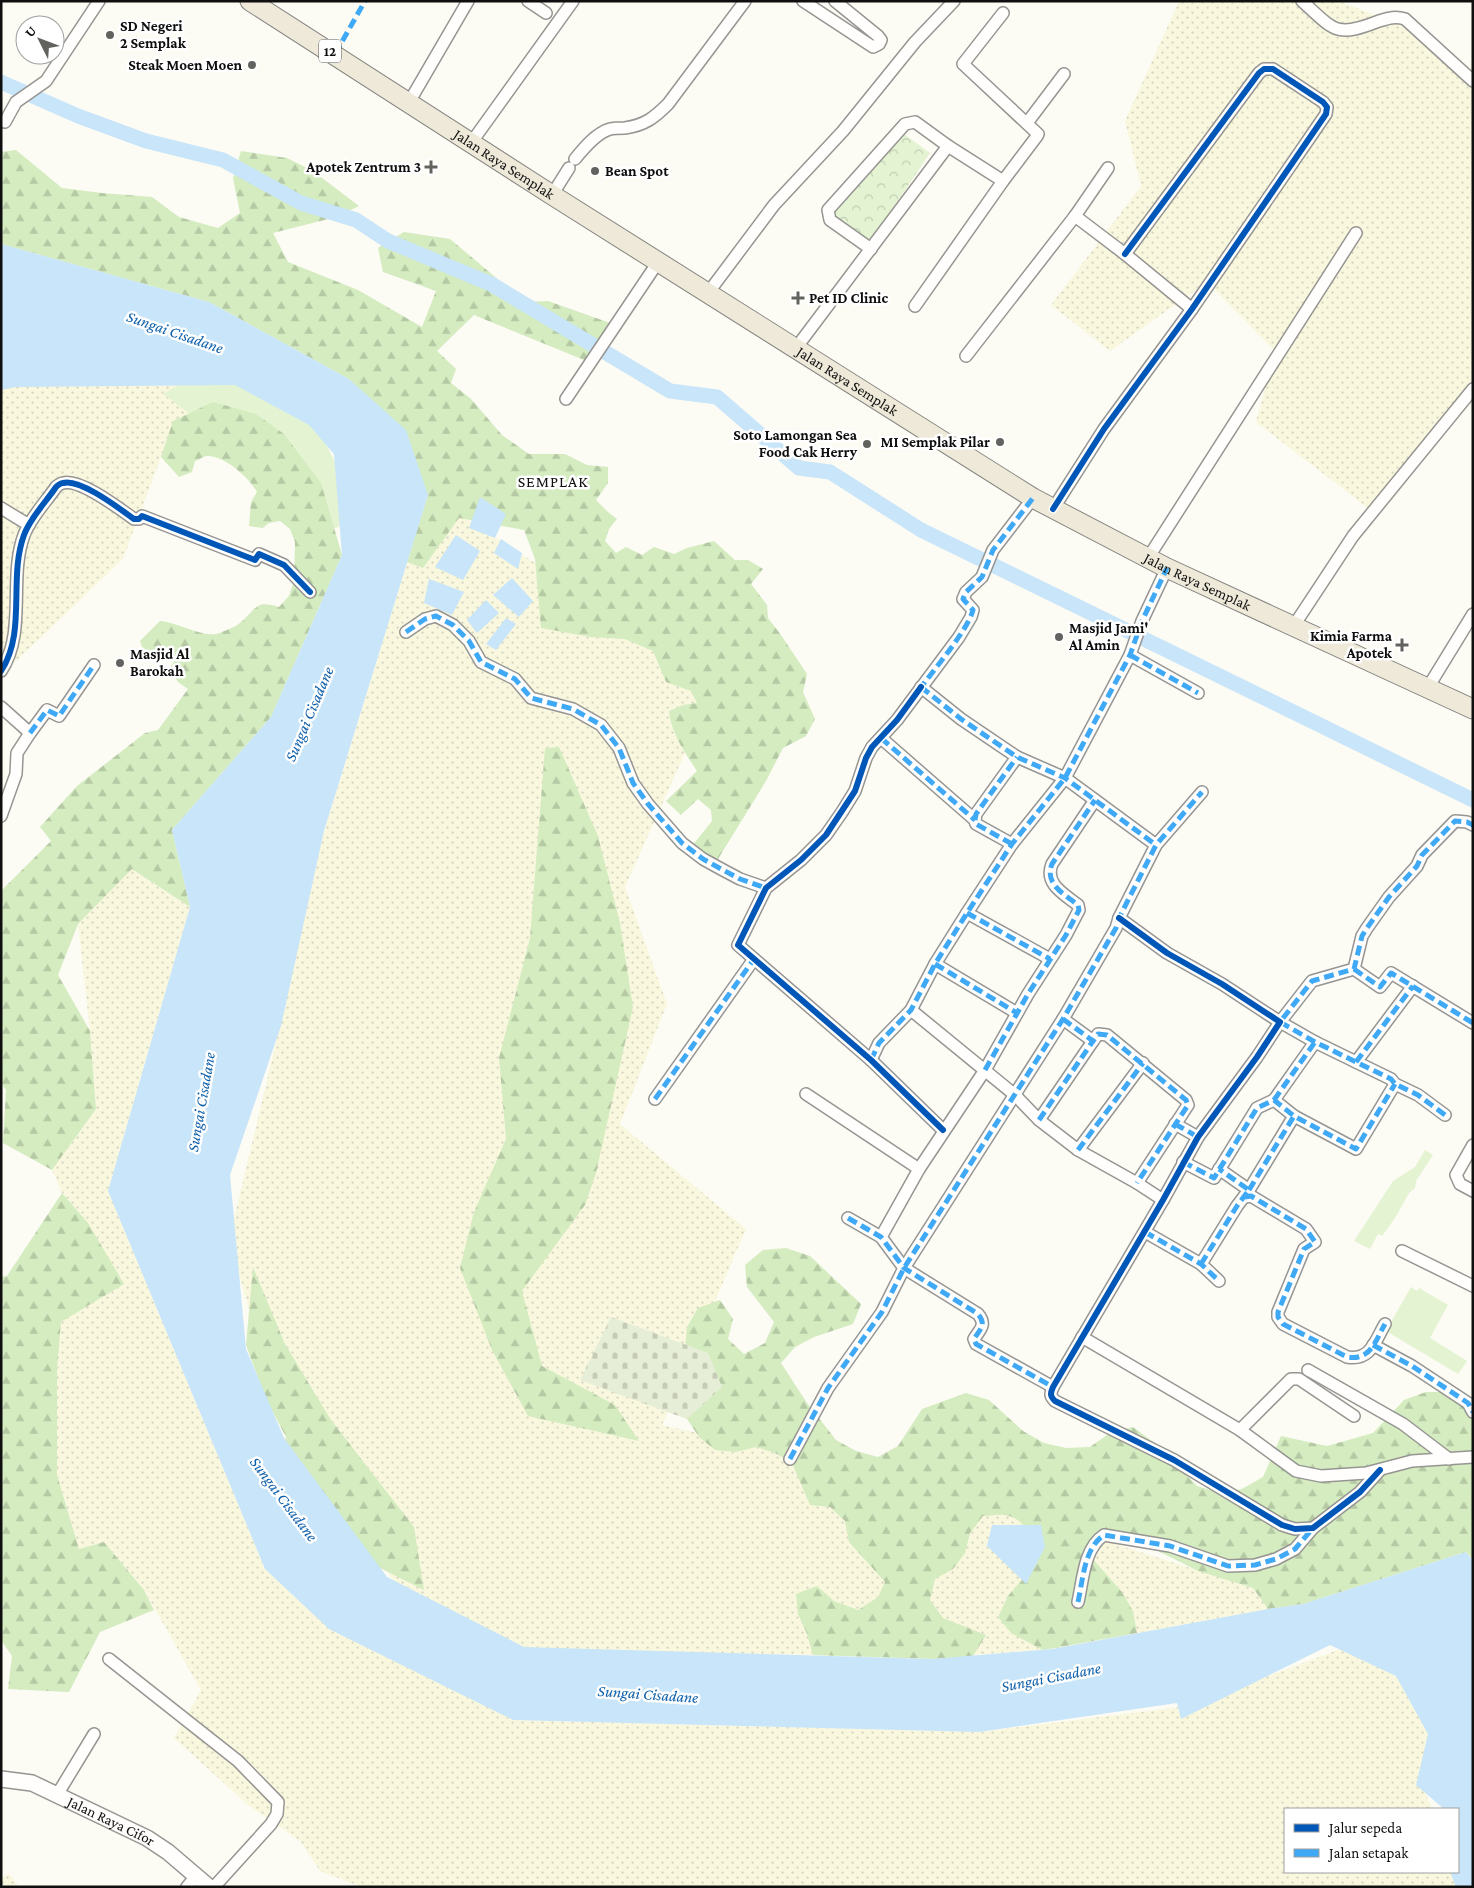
<svg xmlns="http://www.w3.org/2000/svg" width="1474" height="1888" font-family="'Crimson Pro',serif">
<style>
.farmland{fill:url(#farmland-dots)}
.grass{fill:#e4f3d2}
.forest{fill:url(#forest-firs)}
.cemetery{fill:url(#cemetery-stones)}
.park{fill:url(#park-crowns)}
.water{fill:#c8e5f9}
.lines{fill:none;stroke-linecap:round;stroke-linejoin:round}
.canal{stroke:#c8e5f9;stroke-width:15}
.minor-casing{stroke:#969592;stroke-width:14}
.tertiary-casing{stroke:#969592;stroke-width:18}
.primary-casing{stroke:#83837f;stroke-width:21}
.minor{stroke:#fffefd;stroke-width:11}
.tertiary{stroke:#fffefd;stroke-width:15}
.primary{stroke:#eee9d9;stroke-width:19}
.quiet{stroke:#3fa9f5;stroke-width:5;stroke-dasharray:10 5;stroke-linecap:butt}
.cycleway-casing{stroke:#fff;stroke-width:9}
.cycleway{stroke:#0057b8;stroke-width:6}
.poi-dot{fill:#62625f;stroke:#fff;stroke-width:2}
.labels{text-anchor:middle;dominant-baseline:central;stroke-width:5;stroke-linejoin:round;paint-order:stroke}
.shield{fill:#fff;stroke:#575757;stroke-width:1}
.shield-label{font-size:14px;font-weight:bold;fill:#0f0f0f}
.poi-label{font-size:15px;font-weight:bold;fill:#0f0f0f;stroke:#fff;text-anchor:start}
.street-label{font-size:15px;fill:#0f0f0f;stroke:#fff}
.water-label{font-size:16px;font-style:italic;fill:#0e60ab;stroke:#fff}
.neighbourhood-label{font-size:16px;letter-spacing:1px;fill:#0f0f0f;stroke:#fff}
</style>
<defs>
<pattern id="farmland-dots" width="8" height="8" patternUnits="userSpaceOnUse" patternTransform="scale(1.25)"><rect width="8" height="8" fill="#f9f8df"/><path d="M2 2h.1M6 6h.1" fill="none" stroke="#d4d3be" stroke-width="1.8" stroke-linecap="round"/></pattern>
<pattern id="forest-firs" width="22" height="20" patternUnits="userSpaceOnUse" patternTransform="scale(1.25)"><rect width="22" height="20" fill="#d4ecc0"/><path d="M5 1l3.5 6h-7zM16 11l3.5 6h-7z" fill="#b5c9a4"/></pattern>
<pattern id="cemetery-stones" width="16" height="16" patternUnits="userSpaceOnUse" patternTransform="scale(1.25)"><rect width="16" height="16" fill="#e7eed7"/><path d="M2 7V4a2 2 0 0 1 4 0v3zM10 15v-3a2 2 0 0 1 4 0v3z" fill="#c5cbb7"/></pattern>
<pattern id="park-crowns" width="20" height="18" patternUnits="userSpaceOnUse" patternTransform="scale(1.25)"><rect width="20" height="18" fill="#e4f3d2"/><path d="M2 6a3 3 0 1 1 6 0M12 15a3 3 0 1 1 6 0" fill="none" stroke="#c2cfb3"/></pattern>
</defs>
<rect width="100%" height="100%" fill="#fcfbf4"/>
<g class="farmland">
<path d="M1179,1H1339L1412,30L1473,70V387L1369,509L1256,422L1275,351L1207,282L1110,351L1051,305L1141,186L1125,121Z"/>
<path d="M225,374L236,425L164,449L123,559L14,663L1,649V386Z"/>
<path d="M428,495L804,733H674L685,753L625,887L667,1004L620,1124L746,1229L662,1425L931,1485L1303,1604L1268,1609L1052,1649L932,1658L770,1654L594,1658L472,1640L401,1596L260,1347L229,1240L279,1030L323,835Z"/>
<path d="M132,869L190,907L108,1191L265,1569L513,1720L979,1732L1188,1706L1351,1645L1398,1678L1428,1731L1425,1792L1432,1809H1285V1872H1457L1463,1887H361L320,1871L300,1841L247,1804L174,1738L201,1690L144,1590L104,1542L79,1549L57,1475V1370L61,1322L88,1223L62,1193L52,1170L96,1109L90,1031L78,924Z"/>
<path d="M9,1873L19,1887H1V1879Z"/>
</g>
<g class="grass">
<path d="M213,366L313,418L346,484V523L334,529L302,471L194,417L163,394Z"/>
<path d="M1425,1150L1433,1155L1416,1181L1415,1188L1409,1193L1395,1218L1382,1236L1378,1234L1370,1249L1354,1241L1393,1181L1415,1167Z"/>
<path d="M1411,1287L1417,1291L1419,1288L1448,1305L1430,1338L1467,1361L1458,1374L1386,1331Z"/>
</g>
<g class="forest">
<path d="M16,150L62,188L102,193L152,197L179,217L218,228L240,213L233,178L241,151L287,158L313,171L359,206L336,217L273,233L288,262L358,290L422,327L436,291L383,272L378,248L404,232L450,239L525,302L548,301L613,324L584,360L474,315L437,351L456,369L451,383L471,399L502,435L529,454H565L587,465L608,467V483L596,500L608,512L617,519L609,529L605,541L616,553L626,547L642,555L654,547L674,554L687,548L714,541L735,560H748L763,569L751,584L767,605L768,618L781,635L807,674L803,692L815,719L806,736L783,748L766,781L718,859L707,857L692,846L712,821L711,810L698,799L681,815L666,801L697,771C685,753 671,733 669,711L683,705L697,703L691,691L666,682L653,651L625,639L590,637L541,628L535,559L524,530L459,518L423,568L407,562L428,495L349,379L209,302L1,244V152Z"/>
<path d="M213,402L256,414L284,434L321,483L342,555L271,717L172,830L190,907L132,869L78,924L58,975L90,1031L96,1109L52,1170L3,1143L6,1090L1,1082V891L51,841L40,827L77,786L145,733L158,730L188,689L178,682L169,669L175,660L162,653L153,656L142,647L140,641L160,621C178,622 203,639 220,633C226,630 236,627 241,622C257,609 255,599 279,607L289,596L294,581L295,542L290,529L280,521L269,523L263,528L249,526L251,502L257,492C250,478 223,454 206,456C203,457 198,460 195,461L192,472L179,477L161,457L173,421Z"/>
<path d="M559,747L598,836L620,923L633,1007L596,1173L585,1205L522,1291L542,1366L615,1405L639,1441L528,1416L492,1350L460,1268L474,1212L506,1139L499,1058L530,938L545,748Z"/>
<path d="M62,1193L88,1223L124,1284L61,1322L57,1370V1475L79,1549L104,1542L144,1590L154,1610L100,1632L69,1692L8,1689L12,1656L1,1640V1277L7,1276Z"/>
<path d="M786,1248L810,1256L861,1304L853,1324L814,1337L795,1347L781,1363L807,1403L836,1440L856,1451L878,1457L898,1446L922,1409L966,1393L989,1400L1023,1431L1044,1443L1066,1448L1090,1447L1110,1433L1133,1427L1152,1441L1197,1486L1220,1493L1242,1489L1263,1477L1281,1436L1327,1446L1373,1433L1404,1400L1426,1392H1450L1473,1413V1560L1466,1552L1303,1604L1268,1609L1253,1588L1198,1571L1148,1546L1126,1541L1106,1542L1092,1558L1122,1592L1133,1611L1137,1633L1043,1650L1011,1633L998,1617L1008,1596L1038,1561C1034,1541 1027,1517 1003,1515C997,1514 989,1516 983,1516L970,1533L965,1553L953,1569L935,1579L930,1600L943,1618L986,1635L973,1656L935,1659L813,1655L807,1634L798,1614L796,1594L817,1586L834,1601L858,1610L878,1597L885,1582L849,1542L845,1521L830,1507L810,1505L792,1463L775,1453L756,1447L736,1452L715,1450L699,1437L687,1419L677,1393L685,1349L687,1327L698,1308L720,1300L733,1319L728,1339L744,1354L765,1343L774,1322L747,1287L745,1265L763,1250Z"/>
<path d="M253,1267L285,1344L331,1420L414,1527L424,1590L380,1568L277,1469L286,1437L265,1397L246,1345Z"/>
</g>
<path class="cemetery" d="M611,1317L708,1353L722,1387L687,1419L580,1380Z"/>
<path class="park" d="M901,132L930,153L873,238L866,239L835,218L834,209Z"/>
<g class="water">
<path d="M1,244L209,302L349,379L406,430L428,495L324,831L281,1026L230,1175L246,1349L284,1438L387,1577L524,1647L932,1659L1052,1649L1268,1609L1303,1604L1466,1552L1473,1561V1887H1456L1450,1872H1458V1809H1444L1416,1785L1428,1734L1396,1676L1330,1645L1181,1719L1177,1703L979,1732L513,1720L329,1629L265,1569L108,1191L190,907L172,830L271,717L342,555L334,454L309,425L235,385L16,387L1,390Z"/>
<path d="M480,497L506,514L495,538L469,528Z"/>
<path d="M456,535L480,551L463,580L435,567Z"/>
<path d="M501,539L522,553L518,569L494,553Z"/>
<path d="M512,578L533,601L519,617L493,595Z"/>
<path d="M429,579L464,592L452,615L424,603Z"/>
<path d="M486,600L499,613L477,633L467,620Z"/>
<path d="M506,618L516,624L496,650L486,644Z"/>
<path d="M992,1525H1041L1045,1547L1026,1584L987,1546Z"/>
</g>
<g class="lines">
<path class="canal" d="M1,82L78,116L146,141L223,160L301,203L356,220L388,241L491,284L670,391L717,397L799,468L830,472L921,530L1473,800"/>
<defs>
<g id="minor">
<path d="M528,1L546,13"/>
<path d="M803,1L873,47L879,44L881,40L878,36L835,1"/>
<path d="M1302,1C1335,31 1336,38 1379,21C1389,18 1395,16 1405,19L1473,81"/>
<path d="M408,104L468,1"/>
<path d="M5,122L16,102L46,81L99,1"/>
<path d="M1027,123L1064,74"/>
<path d="M471,143L573,1"/>
<path d="M575,159C583,149 596,133 610,129C614,128 620,128 625,128C645,125 654,118 668,104L745,1"/>
<path d="M552,195L569,168"/>
<path d="M1075,216L1125,254L1192,309"/>
<path d="M871,249L830,220L828,210L905,124L915,122L948,146"/>
<path d="M708,293L774,205L843,131L915,42L954,1"/>
<path d="M915,306L1003,181L1037,136L1038,134L963,64L1003,13"/>
<path d="M796,348L948,146L1003,181"/>
<path d="M966,356L1075,216L1108,168"/>
<path d="M566,399L658,262"/>
<path d="M1,508L29,525"/>
<path d="M1053,509L1104,429L1192,309L1326,114L1327,107L1323,102L1273,69H1264L1259,73L1125,254"/>
<path d="M1148,558L1356,233"/>
<path d="M1293,627L1353,536L1473,389"/>
<path d="M406,632L425,619L436,616L453,625L469,641L481,662L515,679L531,698L573,709L601,725L619,748L633,783L648,804L682,843L703,859L723,870L740,879L766,888"/>
<path d="M1130,655L1198,693"/>
<path d="M1,671C27,632 8,578 24,535C30,518 46,502 56,487C57,486 61,483 63,483C80,478 120,509 134,519H139L142,516L255,560L259,554L284,565L310,592"/>
<path d="M921,687L961,719L1017,757L1065,778L1156,845"/>
<path d="M1427,689L1473,614"/>
<path d="M1,707L30,733L17,753L16,774L1,816"/>
<path d="M30,733L47,710L59,716L94,665"/>
<path d="M881,738L975,820"/>
<path d="M1012,844L976,824L975,820L976,814L1017,757"/>
<path d="M967,913L1050,959"/>
<path d="M1119,918L1167,953L1222,984L1280,1022L1257,1057L1198,1137L1163,1200L1053,1387C1050,1394 1050,1396 1055,1401L1174,1460L1282,1525L1295,1529L1313,1528L1360,1492L1380,1470"/>
<path d="M935,964L1017,1013"/>
<path d="M1354,969L1380,987L1391,973L1473,1023"/>
<path d="M911,1010L1015,1095L1039,1120L1078,1150L1137,1183L1163,1200"/>
<path d="M1063,1019L1093,1041L1098,1034L1107,1035L1186,1100L1188,1105L1137,1183"/>
<path d="M871,1060L879,1043L911,1010L935,964L967,913L1012,844L1065,778L1130,655L1142,621L1167,568"/>
<path d="M1356,1062L1413,986"/>
<path d="M806,1094L919,1169"/>
<path d="M655,1099L754,959"/>
<path d="M1274,1100L1315,1042"/>
<path d="M1445,1115L1418,1095L1395,1084L1391,1079L1315,1042L1280,1022L1312,981L1354,969L1362,936L1367,928L1389,897L1417,866L1422,855L1455,821L1467,822L1473,825"/>
<path d="M1039,1120L1093,1041"/>
<path d="M1175,1124L1198,1137"/>
<path d="M943,1130L871,1060L738,945L766,888L801,860L826,835L842,812L855,791L866,758L872,747L897,720L959,637L971,617L973,610L963,599L966,592L982,577L993,550L1033,498"/>
<path d="M1473,1145L1456,1175L1460,1184L1473,1191"/>
<path d="M1078,1150L1143,1063"/>
<path d="M1183,1162L1214,1178L1257,1108L1274,1100L1294,1116L1356,1149L1395,1084"/>
<path d="M1249,1190L1294,1116"/>
<path d="M1245,1197L1251,1196L1306,1229L1315,1242L1304,1249L1278,1312V1317L1283,1324L1347,1357C1371,1361 1375,1341 1385,1324"/>
<path d="M848,1218L881,1237L904,1268L978,1314C987,1325 980,1329 974,1339L976,1344L1053,1387"/>
<path d="M1145,1232L1201,1264L1219,1281"/>
<path d="M881,1237L919,1169L985,1070L1028,994L1066,935L1079,910L1078,905C1064,894 1044,884 1052,864L1095,800"/>
<path d="M1402,1251L1473,1286"/>
<path d="M1201,1264L1237,1206L1249,1190L1219,1169"/>
<path d="M1082,1337L1240,1430L1296,1471L1321,1476L1366,1473L1412,1461L1473,1457"/>
<path d="M1373,1345L1412,1366L1468,1403L1473,1412"/>
<path d="M1308,1370L1403,1424L1449,1459"/>
<path d="M1240,1430L1291,1379H1299L1354,1416"/>
<path d="M790,1459L828,1388L882,1312L904,1268L1063,1019L1116,928L1119,918L1156,845L1202,792"/>
<path d="M1078,1602C1083,1580 1084,1548 1104,1535L1170,1546L1228,1566L1255,1565L1276,1559L1295,1549L1313,1528"/>
<path d="M109,1659L238,1761L278,1802L277,1814L271,1824L214,1887"/>
<path d="M57,1795L94,1734"/>
<path d="M187,1887L196,1876"/>
</g>
<g id="tertiary">
<path id="s1" d="M1,1779L32,1783L147,1838L168,1852L209,1887"/>
</g>
<g id="primary">
<path id="s2" d="M250,1L552,195L1033,498L1167,568L1473,709"/>
</g>
</defs>
<use href="#minor" class="minor-casing"/>
<use href="#tertiary" class="tertiary-casing"/>
<use href="#primary" class="primary-casing"/>
<use href="#minor" class="minor"/>
<use href="#tertiary" class="tertiary"/>
<use href="#primary" class="primary"/>
<g class="quiet">
<path d="M335,54L365,1"/>
<path d="M406,632L425,619L436,616L453,625L469,641L481,662L515,679L531,698L573,709L601,725L619,748L633,783L648,804L682,843L703,859L723,870L740,879L766,888"/>
<path d="M1130,655L1198,693"/>
<path d="M921,687L961,719L1017,757L1065,778L1156,845"/>
<path d="M919,690C932,672 968,630 973,610L963,599L966,592L982,577L993,550L1033,498"/>
<path d="M30,733L47,710L59,716L94,665"/>
<path d="M881,738L975,820"/>
<path d="M1012,844L976,824L975,820L976,814L1017,757"/>
<path d="M967,913L1050,959"/>
<path d="M935,964L1017,1013"/>
<path d="M1354,969L1380,987L1391,973L1473,1023"/>
<path d="M1063,1019L1093,1041L1098,1034L1107,1035L1186,1100L1188,1105L1137,1183"/>
<path d="M871,1060L879,1043L911,1010L935,964L967,913L1012,844L1065,778L1130,655L1142,621L1167,568"/>
<path d="M1356,1062L1413,986"/>
<path d="M985,1070L1028,994L1066,935L1079,910L1078,905C1064,894 1044,884 1052,864L1095,800"/>
<path d="M655,1099L754,959"/>
<path d="M1274,1100L1315,1042"/>
<path d="M1445,1115L1418,1095L1395,1084L1391,1079L1315,1042L1280,1022L1312,981L1354,969L1362,936L1367,928L1389,897L1417,866L1422,855L1455,821L1467,822L1473,825"/>
<path d="M1039,1120L1093,1041"/>
<path d="M1175,1124L1198,1137"/>
<path d="M1078,1150L1143,1063"/>
<path d="M1183,1162L1214,1178L1257,1108L1274,1100L1294,1116L1356,1149L1395,1084"/>
<path d="M1249,1190L1294,1116"/>
<path d="M1245,1197L1251,1196L1306,1229L1315,1242L1304,1249L1278,1312V1317L1283,1324L1347,1357C1371,1361 1375,1341 1385,1324"/>
<path d="M848,1218L881,1237L904,1268L978,1314C987,1325 980,1329 974,1339L976,1344L1053,1387"/>
<path d="M1145,1232L1201,1264L1219,1281"/>
<path d="M1201,1264L1237,1206L1249,1190L1219,1169"/>
<path d="M1373,1345L1412,1366L1468,1403L1473,1412"/>
<path d="M790,1459L828,1388L882,1312L904,1268L1063,1019L1116,928L1119,918L1156,845L1202,792"/>
<path d="M1078,1602C1083,1580 1084,1548 1104,1535L1170,1546L1228,1566L1255,1565L1276,1559L1295,1549L1313,1528"/>
</g>
<defs>
<g id="cycleway">
<path d="M1053,509L1104,429L1192,309L1326,114L1327,107L1323,102L1273,69H1264L1259,73L1125,254"/>
<path d="M1,671C27,632 8,578 24,535C30,518 46,502 56,487C57,486 61,483 63,483C80,478 120,509 134,519H139L142,516L255,560L259,554L284,565L310,592"/>
<path d="M921,687L897,720L872,747L866,758L855,791L826,835L801,860L766,888L738,945L871,1060L943,1130"/>
<path d="M1119,918L1167,953L1222,984L1280,1022L1257,1057L1198,1137L1163,1200L1053,1387C1050,1394 1050,1396 1055,1401L1174,1460L1282,1525L1295,1529L1313,1528L1360,1492L1380,1470"/>
</g>
</defs>
<use href="#cycleway" class="cycleway-casing"/>
<use href="#cycleway" class="cycleway"/>
</g>
<g class="poi-dot">
<circle cx="110" cy="35" r="5"/>
<circle cx="252" cy="65" r="5"/>
<path d="M428.5 159.5h5v5h5v5h-5v5h-5v-5h-5v-5h5z"/>
<circle cx="595" cy="171" r="5"/>
<path d="M795.5 290.5h5v5h5v5h-5v5h-5v-5h-5v-5h5z"/>
<circle cx="1000" cy="442" r="5"/>
<circle cx="867" cy="444" r="5"/>
<circle cx="1059" cy="637" r="5"/>
<path d="M1399.5 637.5h5v5h5v5h-5v5h-5v-5h-5v-5h5z"/>
<circle cx="120" cy="663" r="5"/>
</g>
<g class="labels">
<rect class="shield" x="319" y="39.5" width="22" height="23" rx="4"/>
<g class="shield-label">
<text x="330" y="51">12</text>
</g>
<g class="poi-label">
<text x="120" y="26">SD Negeri<tspan x="120" dy="17">2 Semplak</tspan></text>
<text x="242" y="65" text-anchor="end">Steak Moen Moen</text>
<text x="421" y="167" text-anchor="end">Apotek Zentrum 3</text>
<text x="605" y="171">Bean Spot</text>
<text x="809" y="298">Pet ID Clinic</text>
<text x="857" y="435" text-anchor="end">Soto Lamongan Sea<tspan x="857" dy="17">Food Cak Herry</tspan></text>
<text x="990" y="442" text-anchor="end">MI Semplak Pilar</text>
<text x="1069" y="628">Masjid Jami'<tspan x="1069" dy="17">Al Amin</tspan></text>
<text x="1392" y="636" text-anchor="end">Kimia Farma<tspan x="1392" dy="17">Apotek</tspan></text>
<text x="130" y="654">Masjid Al<tspan x="130" dy="17">Barokah</tspan></text>
</g>
<g class="street-label">
<text stroke="none"><textPath href="#s2" startOffset="302">Jalan Raya Semplak</textPath></text>
<text stroke="none"><textPath href="#s2" startOffset="708">Jalan Raya Semplak</textPath></text>
<text stroke="none"><textPath href="#s2" startOffset="1112">Jalan Raya Semplak</textPath></text>
<text stroke="none"><textPath href="#s1" startOffset="119">Jalan Raya Cifor</textPath></text>
</g>
<g class="water-label">
<text transform="translate(175 332) rotate(19)">Sungai Cisadane</text>
<text transform="translate(309 714) rotate(-67)">Sungai Cisadane</text>
<text transform="translate(201 1102) rotate(-80)">Sungai Cisadane</text>
<text transform="translate(284 1499) rotate(53)">Sungai Cisadane</text>
<text transform="translate(1051 1677) rotate(-11)">Sungai Cisadane</text>
<text transform="translate(648 1694) rotate(4)">Sungai Cisadane</text>
</g>
<g class="neighbourhood-label">
<text x="553" y="481">SEMPLAK</text>
</g>
</g>
<rect width="1474" height="1888" fill="none" stroke="#0f0f0f" stroke-width="5"/>
<rect x="1284" y="1808" width="175" height="65" fill="#ffffff" stroke="#9f9f9f"/>
<rect x="1294" y="1824" width="25" height="8" fill="#0057b8" stroke="#9f9f9f"/>
<text x="1329" y="1833" font-size="15" fill="#0f0f0f">Jalur sepeda</text>
<rect x="1294" y="1849" width="25" height="8" fill="#3fa9f5" stroke="#9f9f9f"/>
<text x="1329" y="1858" font-size="15" fill="#0f0f0f">Jalan setapak</text>
<g transform="translate(40 40) rotate(312)"><circle r="24" fill="#ffffff" stroke="#9f9f9f"/>
<path d="M0-4L9 19L0 12L-9 19Z" fill="#62625f"/>
<text y="-8" font-size="14" font-weight="bold" text-anchor="middle" fill="#0f0f0f">U</text>
</g>
</svg>
